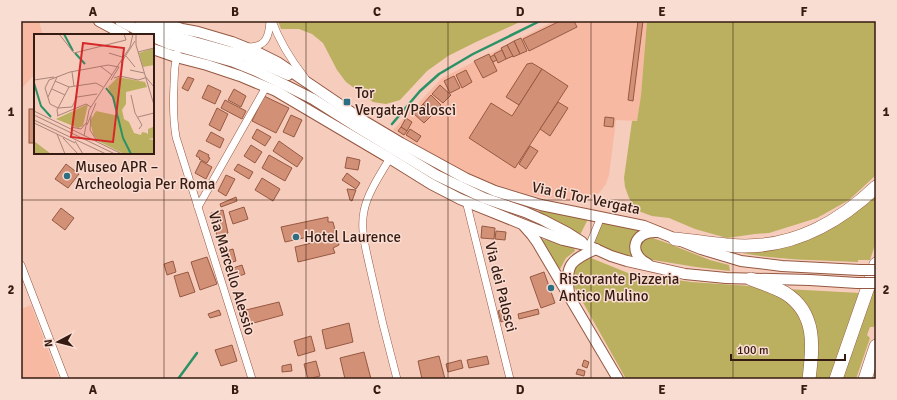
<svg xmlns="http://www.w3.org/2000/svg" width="897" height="400" font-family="Signika,sans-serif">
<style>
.built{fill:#f7b9a2}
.green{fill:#bbb060}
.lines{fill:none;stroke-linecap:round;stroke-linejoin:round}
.stream{stroke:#2b9268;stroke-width:2.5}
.building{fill:#d29077;stroke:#965941}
.street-casing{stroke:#955841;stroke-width:8}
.secondary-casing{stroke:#955841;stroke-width:12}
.highway-casing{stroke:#955841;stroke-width:14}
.street{stroke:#fff;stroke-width:7}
.secondary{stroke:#fff;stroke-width:10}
.highway{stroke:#fff;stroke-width:13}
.secondary-bridge-casing{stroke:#955841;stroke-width:12;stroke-linecap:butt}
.secondary-bridge{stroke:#fff;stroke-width:10}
.grid{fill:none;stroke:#351b11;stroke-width:1;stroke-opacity:0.55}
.poi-dot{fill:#2e6e82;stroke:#f9dcd2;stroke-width:1.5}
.labels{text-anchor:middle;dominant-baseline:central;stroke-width:3;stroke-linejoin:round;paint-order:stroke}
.poi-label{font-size:15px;fill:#351b11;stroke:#f9dcd2;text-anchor:start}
.street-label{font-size:15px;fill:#351b11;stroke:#f9dcd2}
.inset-river{fill:none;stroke:#2b9268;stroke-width:2}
.inset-road{fill:none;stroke:#a98578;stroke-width:1}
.view{fill:#d62828;fill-opacity:0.15;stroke:#d62828;stroke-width:2}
.inset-edge{fill:none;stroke:#351b11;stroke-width:2}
.neatline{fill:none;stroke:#351b11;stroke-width:1.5}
.grid-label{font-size:13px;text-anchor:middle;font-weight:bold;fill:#351b11}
</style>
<rect width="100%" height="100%" fill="#f6ccbc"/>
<g class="built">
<path d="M21,21H39L43,35H35V74L21,89Z"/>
<path d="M554,21H647L641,95L637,121L616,120L609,175L606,184L600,192L591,198L583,201L575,202L526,194L490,183L464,172L444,161L393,130L442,78Z"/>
<path d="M31,305L59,379H21V309Z"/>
</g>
<g class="green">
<path d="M278,21H522L476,42L448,56L427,71L400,100L386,104L373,102L346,82L337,70L323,43L312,34L299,29H281Z"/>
<path d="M647,21H876V175L849,200L817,218L769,233L755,234L727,238L695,229L669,218L652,216L641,212L634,206L629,198L625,187L624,178L632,121H637L641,95Z"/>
<path d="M876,191V242L870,260H858V262C815,260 772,260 731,251L765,249Z"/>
<path d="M540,210H542L588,219L580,235L540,214L539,212Z"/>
<path d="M601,222L638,230V232C630,242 631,245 631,256L628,257L609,250L595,242L594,240Z"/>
<path d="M650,237L667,243L710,260L729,265L730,271L696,267L647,259L641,254L640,244L643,240Z"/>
<path d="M542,239L557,242L574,248L575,251L566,258L560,269L559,270L542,242Z"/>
<path d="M591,258L628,273L691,282L750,286L762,289L785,299L800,316L807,336L803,379H626L572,283L574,265L583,259Z"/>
<path d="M876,279V321L874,327H870L867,335L870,338L856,379H841Z"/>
<path d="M786,289L860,293L831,379H811L816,348Z"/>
</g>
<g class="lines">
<g class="stream">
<path d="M392,124L420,91L439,74L473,54L540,21"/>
<path d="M178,379L197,353"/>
</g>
</g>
<g class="building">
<path d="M560,21H574L577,27L529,51L523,39Z"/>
<path d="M638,21H643L633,101L628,100Z"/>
<path d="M521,38L527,51L520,54L514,41Z"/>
<path d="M514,41L520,54L513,57L507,45Z"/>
<path d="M507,45L513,56L506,59L501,48Z"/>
<path d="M502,50L506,59L498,63L494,54Z"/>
<path d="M489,54L497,71L483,78L474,61Z"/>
<path d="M494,55L497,60L493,62L490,57Z"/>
<path d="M532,63L542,69L519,105L506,97L527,64Z"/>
<path d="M542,69L568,86L515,168L469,138L491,103L512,116Z"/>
<path d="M466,70L472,82L462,88L456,75Z"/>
<path d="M454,76L460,88L450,93L444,81Z"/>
<path d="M188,77L194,79L188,91L182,88Z"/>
<path d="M208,85L221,91L215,104L202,98Z"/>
<path d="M440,85L451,95L443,103L432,94Z"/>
<path d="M234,89L246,96L241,107L228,100Z"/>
<path d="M431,95L441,105L433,114L423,104Z"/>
<path d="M264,96L289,108L276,133L252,121Z"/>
<path d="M225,100L246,111L242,119L221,108Z"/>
<path d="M558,102L568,108L550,136L540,129Z"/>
<path d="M423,104L433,114L424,123L414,114Z"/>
<path d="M217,108L228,114L220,131L209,125Z"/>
<rect x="29" y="109" width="6" height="34"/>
<path d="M291,115L302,120L294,137L283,132Z"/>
<path d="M605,117L614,118L613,127L604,126Z"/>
<path d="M406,118L412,122L407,131L401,127Z"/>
<path d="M401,127L407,131L404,135L398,131Z"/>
<path d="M257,129L271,137L265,146L252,138Z"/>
<path d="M410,129L421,136L417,142L406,135Z"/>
<path d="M211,132L224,139L220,148L206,141Z"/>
<path d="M279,141L303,158L297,167L273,151Z"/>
<path d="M251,145L262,152L255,163L244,156Z"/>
<path d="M530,146L538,151L526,169L519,164Z"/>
<path d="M199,150L209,155L208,157L210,158L207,163L199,159L200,158L196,156Z"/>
<path d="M269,155L292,168L285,181L262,168Z"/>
<path d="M347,157L360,160L358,170L345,168Z"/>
<path d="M201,161L212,167L206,179L195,173Z"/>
<path d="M66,164L79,174L68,188L55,179Z"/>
<path d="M238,164L253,172L249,179L234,170Z"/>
<path d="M347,173L360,183L356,189L342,180Z"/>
<path d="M226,175L235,179L226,196L218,191Z"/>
<path d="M262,178L280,189L273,201L255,190Z"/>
<path d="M347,189L356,190L352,201L350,200Z"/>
<path d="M236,197L237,201L221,207L220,204Z"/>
<path d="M244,207L248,219L233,224L229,212Z"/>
<path d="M61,208L74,218L65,230L52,220Z"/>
<path d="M223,210L228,233L217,236L211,213Z"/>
<path d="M328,217V222H333L339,245L333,248L335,253L298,262L295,247L324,240L322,234L285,242L281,227Z"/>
<path d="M482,226L495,228L494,239L481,238Z"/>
<path d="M496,231L506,232L505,240L495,239Z"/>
<path d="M233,249L236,261L226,264L222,252Z"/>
<path d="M207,257L217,284L200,290L191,262Z"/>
<path d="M173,261L176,272L167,275L164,264Z"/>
<path d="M242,265L245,274L230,279L227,270Z"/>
<path d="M188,272L195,292L180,297L174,276Z"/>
<path d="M544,272L555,303L541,308L530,277Z"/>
<path d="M279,302L283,315L250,324L246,310Z"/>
<path d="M503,309L506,320L501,322L498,311Z"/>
<path d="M538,309L539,314L519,319L518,314Z"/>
<path d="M219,310L221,315L210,318L208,314Z"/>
<path d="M349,323L353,342L326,349L322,330Z"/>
<path d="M311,336L315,351L298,356L294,341Z"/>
<path d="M232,345L237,361L221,366L215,350Z"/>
<path d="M364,352L371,379H345L340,358Z"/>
<path d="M439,356L445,379H422L418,361Z"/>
<path d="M487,356L489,364L469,368L467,360Z"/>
<path d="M461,360L463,368L448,372L446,364Z"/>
<path d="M584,360L589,362L587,368L582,366Z"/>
<path d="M316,361L320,376L308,379L304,364Z"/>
<path d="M291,364L292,371L282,372V366Z"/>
<path d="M578,369L585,371L584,376L576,374Z"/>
</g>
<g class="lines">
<defs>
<g id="street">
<path d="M272,21C280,43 291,60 305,78"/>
<path d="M248,47C266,47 269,37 270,21"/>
<path d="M177,53C175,63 174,74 174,84C173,102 173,119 176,137L252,379"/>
<path d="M390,158C381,173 367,194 364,211C360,230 366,249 370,268C378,305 387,342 397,379"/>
<path d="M466,201L510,379"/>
<path d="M198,207L266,87"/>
<path d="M589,246L601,217"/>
<path d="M21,265L65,379"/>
</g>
<g id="secondary">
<path d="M99,21L125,35"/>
<path d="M120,21L148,35"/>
<path d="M140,21L157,29L180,38L245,56L288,75"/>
<path d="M159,21L182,29L198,32L232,42L257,52L277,62L364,121L401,143L465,178L495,191L541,205L644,226L701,249L741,261L782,266L860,270"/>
<path d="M153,37L169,44L234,62L254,70L285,85L313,99L357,127L436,175L484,198L525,212L543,220L568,233L582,242"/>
<path d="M153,49L176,57L207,65L240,76L276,91L386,156L431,184L460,199L522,224L563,240L589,246L611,256L627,261L685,274L726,278L810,280L857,283"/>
<path d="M524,226L532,235L537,242L618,379"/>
<path d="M648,264C627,254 633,230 658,232"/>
<path d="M569,293C565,264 571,260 596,249"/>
</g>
<g id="highway">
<path d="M675,239C698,241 722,246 745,246C797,246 839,222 876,187"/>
<path d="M751,279C762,283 774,287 785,293C817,313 813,347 809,379"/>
<path d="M836,379L876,264"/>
<path d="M865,379L876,346"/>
</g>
</defs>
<use href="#street" class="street-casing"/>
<use href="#secondary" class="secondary-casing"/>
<use href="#highway" class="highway-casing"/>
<use href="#street" class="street"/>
<use href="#secondary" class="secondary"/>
<use href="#highway" class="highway"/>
<defs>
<g id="secondary-bridge">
<path d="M860,270H876"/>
<path d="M857,283H876"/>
</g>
</defs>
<use href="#secondary-bridge" class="secondary-bridge-casing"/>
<use href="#secondary-bridge" class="secondary-bridge"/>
</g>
<path class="grid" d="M164,21V379M306,21V379M448,21V379M591,21V379M733,21V379M21,200H876"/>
<g class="poi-dot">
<rect x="343" y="98" width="8" height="8" rx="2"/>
<circle cx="67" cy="176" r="4"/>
<circle cx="296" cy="237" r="4"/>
<circle cx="551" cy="288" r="4"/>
</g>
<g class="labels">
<g class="poi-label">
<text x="355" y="93">Tor<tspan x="355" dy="17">Vergata/Palosci</tspan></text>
<text x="75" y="167">Museo APR –<tspan x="75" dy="17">Archeologia Per Roma</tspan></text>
<text x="304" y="237">Hotel Laurence</text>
<text x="559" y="279">Ristorante Pizzeria<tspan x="559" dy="17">Antico Mulino</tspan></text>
</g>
<g class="street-label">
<text transform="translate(586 198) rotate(12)">Via di Tor Vergata</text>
<text transform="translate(232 273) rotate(73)">Via Marcello Alessio</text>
<text transform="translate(501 287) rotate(76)">Via dei Palosci</text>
</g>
</g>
<g transform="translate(34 34)">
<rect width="120" height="120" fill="#f6ccbc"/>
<path d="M120,14V31L109,33L105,19ZM84,43L111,48L113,53L92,58V70L88,76L90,85L95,88L100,99L107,101L108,98L113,99L114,101V95L119,93L120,104L114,105L120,106V120H90L64,107L59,100L56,87L62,77L85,82L74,53ZM54,70L49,92L44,94L22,85ZM0,107L17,120H0Z" fill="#bbb060"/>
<path class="inset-river" d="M30,0L39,17M41,19L51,30M0,49L7,72L17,83M72,54L79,63L89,104L97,120"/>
<path class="inset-road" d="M25,0L40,19L92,6L90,0M102,0V11L120,71M104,18L120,14M75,19L88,23M92,22L101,33M87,29L101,7M66,32L78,41M96,36L110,39M38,38L40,52M111,42L120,53M80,44L86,42L104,46L111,44M0,46L20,43M77,46L85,33M21,47L35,53M35,53L62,49L69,53M18,55L31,61M63,60L43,63L38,73L24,74L16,70L11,54L15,46L36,38L74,31L85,33M97,61L101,79L108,91L105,95M14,63L23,43M0,77L88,120M0,81L81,120M23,82L52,70L57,73M24,82L23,76L35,53M57,82L56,96L63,107M104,83L120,79M0,86L72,120M0,89L23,100L31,120M53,91L62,69M37,93L47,95L52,89M23,100L41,109M50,102L55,76L96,13L99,0M29,104L44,120M41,107L49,120"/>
<path class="view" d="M49,9L90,14L79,108L37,103Z"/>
<rect width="120" height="120" class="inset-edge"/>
</g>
<rect width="897" height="400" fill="none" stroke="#f9dcd2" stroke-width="44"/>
<g transform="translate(58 342) rotate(263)" stroke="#f9dcd2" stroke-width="3" paint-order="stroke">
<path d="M0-3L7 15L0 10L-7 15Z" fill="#351b11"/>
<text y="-6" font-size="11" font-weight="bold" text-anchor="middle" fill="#351b11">N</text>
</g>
<path d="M731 354v6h114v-6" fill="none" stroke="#351b11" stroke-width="2"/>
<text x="737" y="354" font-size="12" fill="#351b11" stroke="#f9dcd2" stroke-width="3" paint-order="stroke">100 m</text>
<rect x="22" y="22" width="853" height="356" class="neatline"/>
<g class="grid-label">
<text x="93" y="16">A</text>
<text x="235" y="16">B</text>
<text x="377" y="16">C</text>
<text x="520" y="16">D</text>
<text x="662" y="16">E</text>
<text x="804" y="16">F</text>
<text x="11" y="116">1</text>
<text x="886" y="116">1</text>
<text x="11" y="294">2</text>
<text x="886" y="294">2</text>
<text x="93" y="394">A</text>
<text x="235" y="394">B</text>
<text x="377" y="394">C</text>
<text x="520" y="394">D</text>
<text x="662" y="394">E</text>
<text x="804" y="394">F</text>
</g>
</svg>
